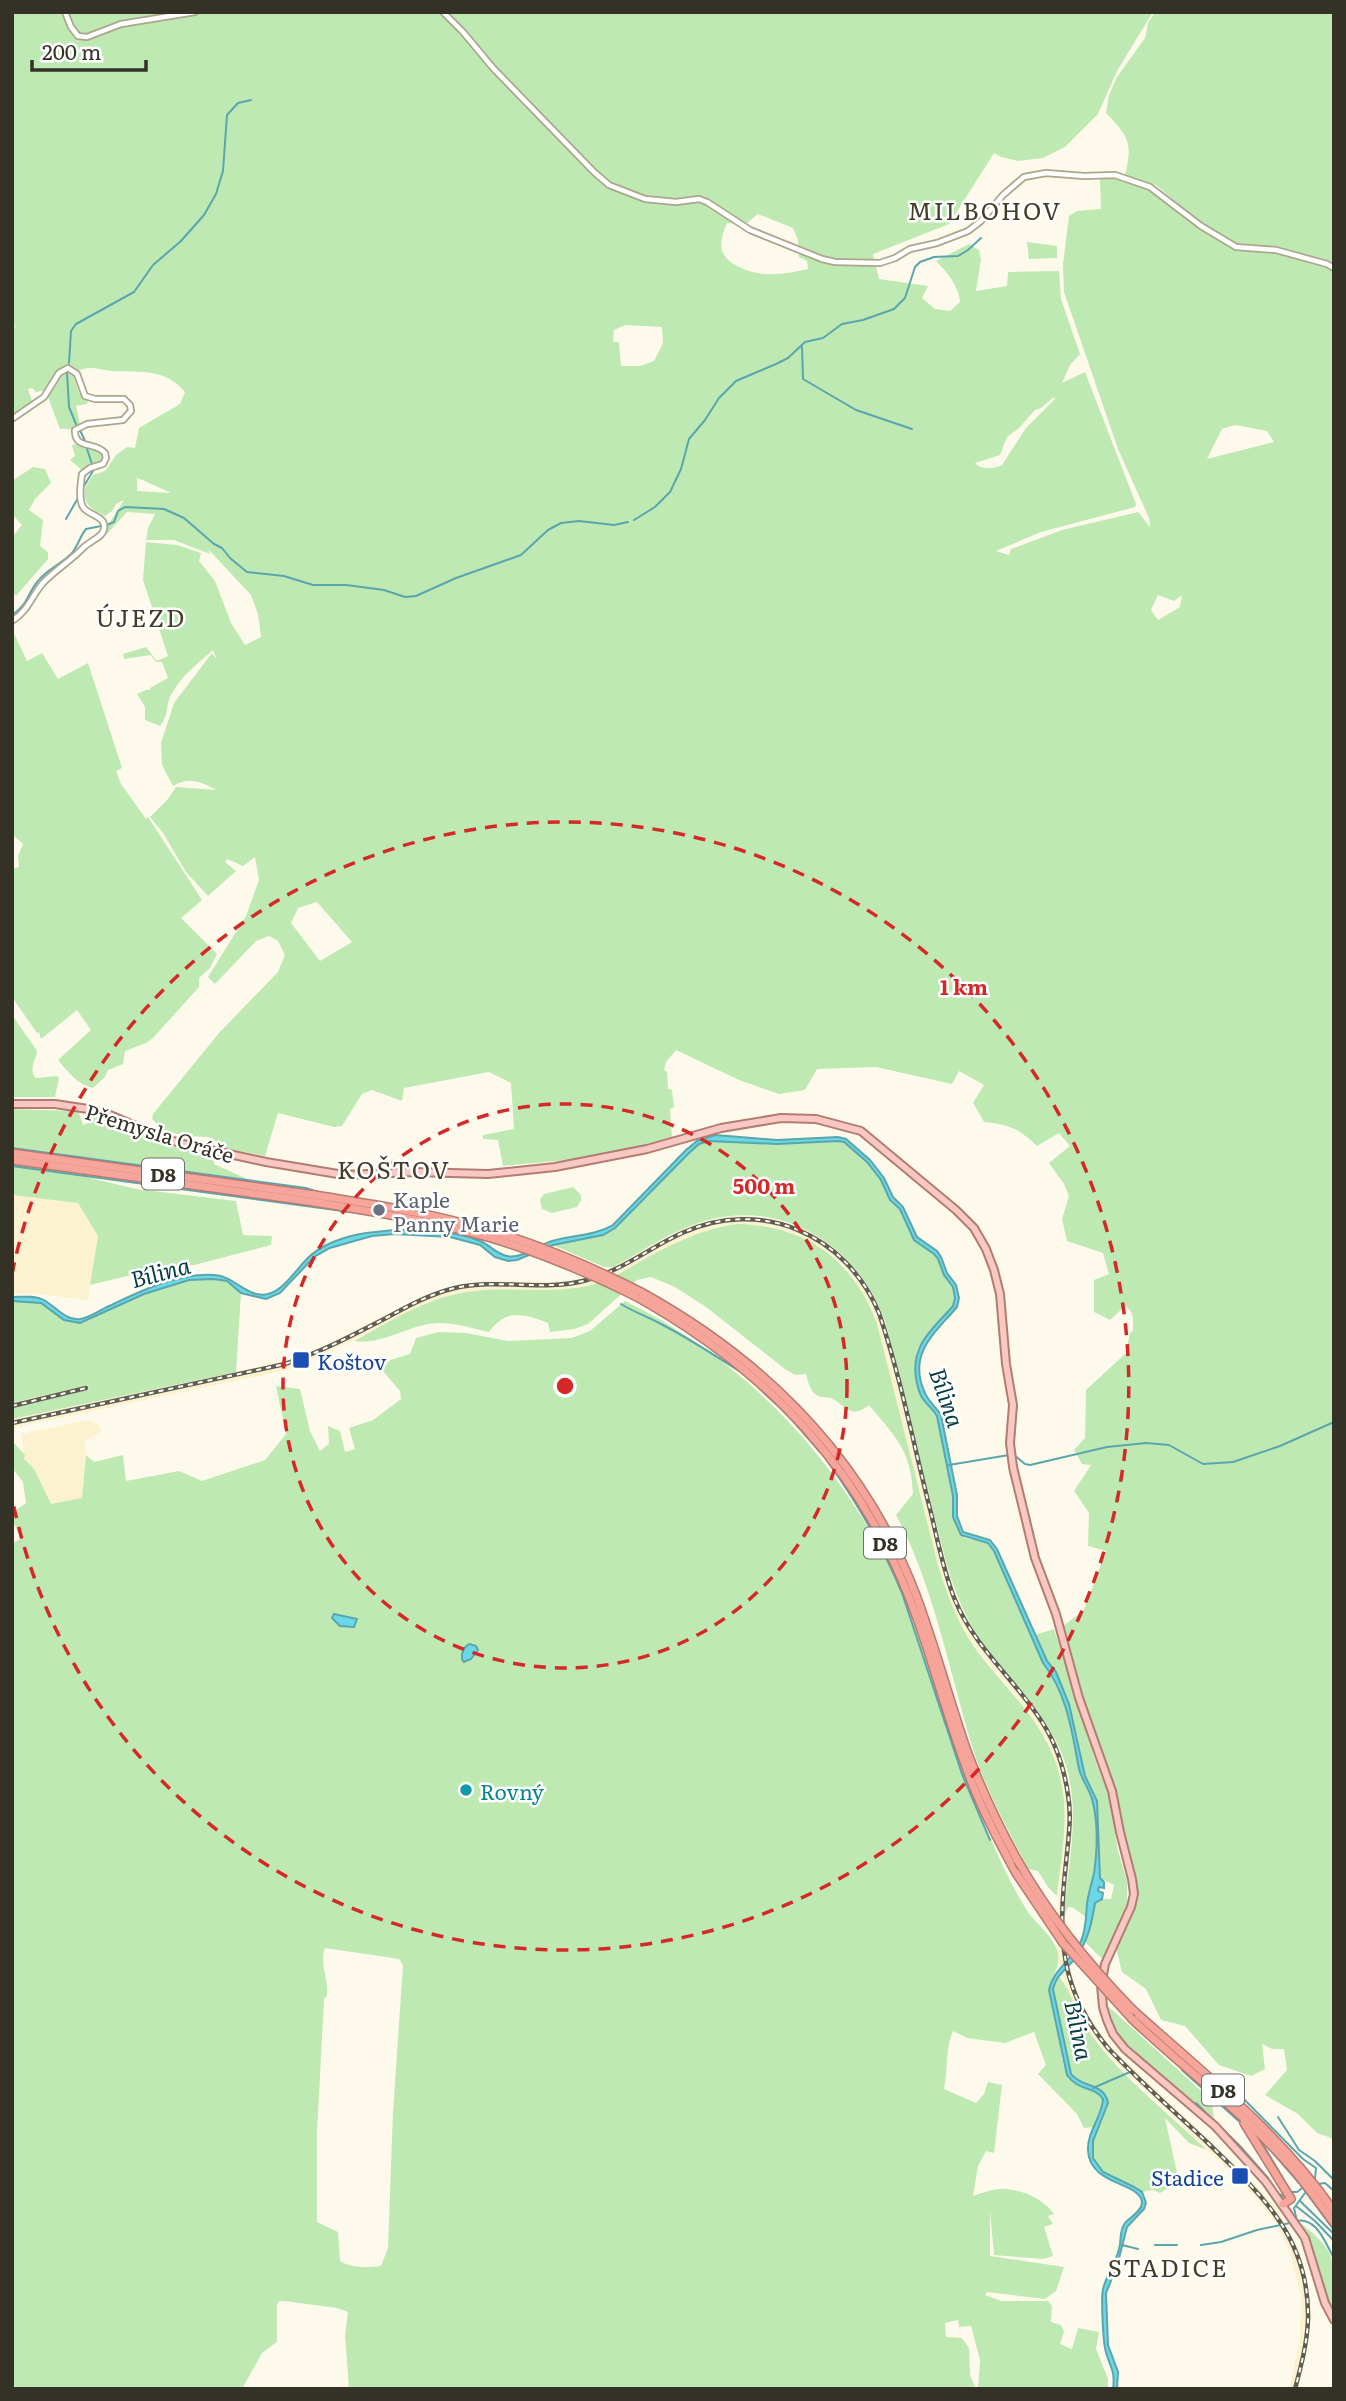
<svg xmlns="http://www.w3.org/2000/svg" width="1346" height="2401" font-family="Literata,serif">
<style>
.built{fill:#fcf2d0}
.green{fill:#bee9b3;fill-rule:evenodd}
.water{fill:#6bd8e7;stroke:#5aa6ad;stroke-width:2}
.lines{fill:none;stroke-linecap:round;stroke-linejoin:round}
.stream{stroke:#5aa6ad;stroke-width:2}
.minor-casing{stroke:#ada68d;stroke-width:8}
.major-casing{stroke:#b37c72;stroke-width:10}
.highway-casing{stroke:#b37c72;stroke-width:10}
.minor{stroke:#fff;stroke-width:4.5}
.major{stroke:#fac8c2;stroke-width:6}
.highway{stroke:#f7a49a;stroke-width:7}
.rail-casing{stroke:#605d51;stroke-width:4.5}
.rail{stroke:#fff;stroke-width:2;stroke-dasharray:5;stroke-linecap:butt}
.highway-bridge-casing{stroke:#b37c72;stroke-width:10;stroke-linecap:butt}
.highway-bridge{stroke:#f7a49a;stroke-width:7}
.ring{fill:none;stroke:#d62828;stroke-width:3.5;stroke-dasharray:12 9}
.worship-dot{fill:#6b7280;stroke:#fff;stroke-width:2.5}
.transit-dot{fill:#1a4fb4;stroke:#fff;stroke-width:2.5}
.culture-dot{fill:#0f9aa8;stroke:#fff;stroke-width:2.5}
.labels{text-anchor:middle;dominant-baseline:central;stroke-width:5;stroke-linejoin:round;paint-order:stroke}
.shield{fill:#fff;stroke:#716f68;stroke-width:2}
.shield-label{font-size:19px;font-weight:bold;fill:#343127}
.street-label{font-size:21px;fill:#343127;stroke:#fff}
.worship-label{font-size:21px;fill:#5b616d;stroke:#fff;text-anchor:start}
.transit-label{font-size:21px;fill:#164399;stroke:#fff;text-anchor:start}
.culture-label{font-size:21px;fill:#0d838f;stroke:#fff;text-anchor:start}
.water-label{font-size:23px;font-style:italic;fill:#063c42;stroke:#fff}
.quarter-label{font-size:24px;letter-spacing:2px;fill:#433d28;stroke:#fff}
.centre{fill:#d62828;stroke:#fff;stroke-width:3.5}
.ring-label{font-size:21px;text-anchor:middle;font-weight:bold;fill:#d62828;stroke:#fff;stroke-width:5;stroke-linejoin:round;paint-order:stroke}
</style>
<rect width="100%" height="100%" fill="#fefaeb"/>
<g class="built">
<path d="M12,1195L78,1203L98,1236L88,1300L38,1294H12Z"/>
<path d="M737,1215L775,1219L813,1232L846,1257L873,1292L885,1321L954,1589L963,1611L984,1645L1042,1714L1054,1735L1069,1777L1073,1819L1064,1933L1068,1963L1076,1990L1094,2024L1111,2046L1257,2186L1276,2208L1287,2226L1300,2252L1306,2273L1311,2307L1309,2340L1298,2389H1289L1300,2339L1301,2297L1291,2255L1277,2225L1259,2201L1240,2181L1105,2052L1087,2029L1068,1993L1059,1965L1056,1934L1064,1819L1046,1739L1024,1706L977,1650L955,1615L938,1565L874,1315L856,1281L840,1263L824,1250L792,1233L773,1227L737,1224L718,1227L684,1238L617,1275L598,1283L562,1290H483L454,1294L425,1304L321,1356L287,1370L12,1428V1419L284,1361L318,1349L422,1296L452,1286L482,1281L561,1282L596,1275L680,1230L700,1222Z"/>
<path d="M88,1385L89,1389L12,1408V1403Z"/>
<path d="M88,1420L99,1425L102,1431L84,1442L86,1452L82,1498L50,1504L34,1469L24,1459L22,1434Z"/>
</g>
<g class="green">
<path d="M12,12H1153L1117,71L1098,114L1065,147L1043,158L1018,161L1001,157L994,153L949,224L873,254L879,279L928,286L922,298L935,309L950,311L960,302C959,286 947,272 936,261L969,244L979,250L981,259L976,291L1007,286L1008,272L1059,271L1061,299L1080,354L1070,365L1062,383L1085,372L1136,504L1135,507L1041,532L996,551L1009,555L1011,549L1062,530L1138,512L1150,527L1149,518L1118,449L1064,292L1063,264L1069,216L1077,211L1101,209L1100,179C1151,174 1184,223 1225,244C1239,252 1257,251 1273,253C1292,255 1317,262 1334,272V2139L1317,2133L1298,2114L1265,2095L1287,2070L1284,2049H1272L1262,2044L1265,2069L1251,2076L1219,2065L1185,2026L1161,2020L1146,1989L1122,1972L1116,1948L1135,1907L1137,1884L1122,1830L1117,1794L1080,1689L1062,1627L1084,1610L1106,1551L1088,1546L1089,1513L1074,1491L1091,1465L1082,1464L1074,1450L1085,1438L1086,1390L1126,1353L1130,1332L1133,1331C1133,1320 1135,1312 1125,1306L1110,1320L1094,1312V1280L1109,1274L1103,1253L1067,1241L1062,1219L1069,1196L1064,1184L1049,1163L1070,1146L1059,1133L1037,1146C1019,1129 1009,1124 984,1122L973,1103L984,1085L959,1071L952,1084L876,1067L817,1069L805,1090L779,1094L739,1080L676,1050L666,1062L664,1070L667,1072L668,1089L672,1090L674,1107L670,1109L672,1138L588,1158L503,1166L498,1140L483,1139V1135L514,1129L511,1083L489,1072L404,1088L402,1101L372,1090L362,1094L342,1126L334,1127L278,1113L265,1156L227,1149L209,1137L186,1136L157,1129V1124L152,1119L153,1114L219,1033L278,972L285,955L278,941L269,936L256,941L215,984L208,977L246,916L259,880L255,857L243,866L227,859L225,862L236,871L208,896L186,872L163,833L150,817L167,800L176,787L217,790C200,782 190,776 173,786L162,765L161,743L174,703L212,653L217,660L213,650C197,664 181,676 171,695C165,707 170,713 160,726L145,720V707L137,694L146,690H150V688L168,678L162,662H156L151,655L124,659L123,654L146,647L157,661L168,656L143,580L146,542L177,545L201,553L199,561L215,581L231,623L245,645L261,637L258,614L251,595L208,549L210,554L174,540H146L148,528L155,514L127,512L107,534L106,528L124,500L116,504L112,511L105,516C91,509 83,505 85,488L93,475L105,471L116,455L127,447L135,448L139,428L180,404L185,392C164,367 141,373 112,371C100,370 89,365 78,371L68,364L57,370L47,390L36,392L32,388L28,389L32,401L12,415V327H17L12,325ZM758,214L793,228L798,240L799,257L807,261L808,269C782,275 760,278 737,266C717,255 719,243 727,223L746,224ZM625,325L662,327L663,343L654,361L640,366H621L619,342H613L614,330ZM1054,397L1055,399L1026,428L1002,465C995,469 980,470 975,463L1000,455L1007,437L1019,428L1035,410L1041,408ZM1235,425L1267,431L1274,442L1207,459L1222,429ZM137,478H138L171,493L137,491ZM1158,595L1174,601L1182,595L1180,607L1158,620L1151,610ZM317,902L352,942L320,961L291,923L298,908Z"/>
<path d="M1155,12H1334V265L1284,250L1237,244L1227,240L1189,213L1156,185L1125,175C1133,142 1129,137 1106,113L1109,95L1117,77L1145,38L1148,23Z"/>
<path d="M1027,242L1057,246V258L1029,259Z"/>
<path d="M66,371L73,374L79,393L88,401L87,404L76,406L80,424L72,429H60L48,397L62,373Z"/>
<path d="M74,444L98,450L103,457L100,463L90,464L82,470L70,460L75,456L72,446Z"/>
<path d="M33,467L45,469L51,483L35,499L29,510L43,520L40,546L48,552V559L16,596L12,591V537L22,525L12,514V481Z"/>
<path d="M12,629L27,661L42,653L58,679L88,663L122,768L116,771L121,784L146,819L148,817L202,900L181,918L217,954L210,968L199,978V987L153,1038L146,1043L125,1051L123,1064L108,1070L105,1077L93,1088C78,1085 68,1072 58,1060L91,1030L77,1010L41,1039L39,1032L37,1033L12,997V869L19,867L18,856L23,844L12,834L14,826L12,824Z"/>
<path d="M12,1015L37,1051C36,1061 28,1069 36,1078L57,1076L59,1078L55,1097H12Z"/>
<path d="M12,1109L72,1111L79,1113L83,1125L88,1123L90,1115L111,1121L165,1145L215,1156L214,1164L258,1184L12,1149Z"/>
<path d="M715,1139L777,1144L838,1141L844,1142L867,1162L881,1180L890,1200L900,1209L914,1240L934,1254L938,1259L944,1275L953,1287L955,1298L953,1306L917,1349L915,1365L922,1399L931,1406L937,1416L953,1496V1517L965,1538L988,1543L994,1551L1043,1663C1069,1696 1070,1736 1081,1775C1083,1784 1089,1791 1092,1800C1097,1812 1096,1830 1096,1843C1096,1868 1088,1893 1087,1918L1072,1907H1068L1064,1916C1067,1870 1079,1823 1069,1777C1057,1722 1016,1688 983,1644C965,1619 955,1592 946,1562L885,1321C858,1245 779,1195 698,1223C668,1233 641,1252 613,1267H604L553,1245L603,1235L615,1228L689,1153L699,1144Z"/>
<path d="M12,1165L74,1174L136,1189L236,1201L243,1235L272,1236L271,1245L194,1265L165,1267L90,1285L98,1236L78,1203L12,1195Z"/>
<path d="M573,1187L581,1195V1200L577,1207L552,1213L542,1209L540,1200L544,1194Z"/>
<path d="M737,1224C805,1225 854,1260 877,1324L938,1565C947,1594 957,1622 975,1648C1007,1692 1046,1721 1060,1777C1070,1816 1061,1857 1057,1896L1048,1887L1038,1871L1028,1869C1010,1833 989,1796 976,1758C950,1678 936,1590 896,1515L913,1494C911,1449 895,1437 869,1405C850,1420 846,1406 833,1399C830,1397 825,1398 821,1397C810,1394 809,1384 806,1374L795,1375L785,1369L706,1307L675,1287L651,1277L637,1280L588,1324L574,1329L550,1332L548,1323C524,1314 506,1308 489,1332C470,1328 448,1320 429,1324C404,1328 380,1345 354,1341C389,1322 426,1298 467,1292C509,1285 552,1296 595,1284C612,1279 627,1269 643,1260C674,1243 701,1229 737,1224Z"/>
<path d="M214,1279L227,1281L241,1293L236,1372L12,1419V1408L89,1389L88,1385L12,1403V1301L41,1303L64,1320L80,1323L144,1294L189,1280Z"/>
<path d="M625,1301C748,1361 846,1466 901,1592C932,1663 948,1740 979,1812C994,1846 1008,1881 1028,1912C1036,1924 1053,1936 1057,1950C1062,1966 1052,1975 1049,1990L1064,2066L1071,2081L1099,2093L1103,2099L1094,2127L1084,2128L1077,2114L1038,2074L1046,2065L1034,2032L1005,2043L967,2038L953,2031C945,2049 948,2070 944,2089L976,2103L984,2094L988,2082L1002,2085L994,2153L986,2151L978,2166L973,2196C983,2193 995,2188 1006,2189C1023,2190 1044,2199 1054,2214L1048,2216L1053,2224L1044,2227L1053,2256L1043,2259L994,2255L990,2211V2256L1064,2267L1056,2291L1045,2299L987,2292L985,2295L1001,2301H1048L1052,2306L1051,2322L1061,2325L1064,2332L1060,2344L1072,2349L1078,2328L1099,2332L1096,2349L1108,2379V2389H978L980,2360L971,2326L959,2327L958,2320L945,2323L946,2337L962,2338L969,2348L970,2375L976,2389H349L345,2336L348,2312L337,2308L284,2301H279L277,2305V2342L262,2353L242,2389H12V1543L21,1539L12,1519V1513L26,1503L23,1482L12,1468V1441L25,1455L24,1459L34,1469L51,1504L82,1498L86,1455L94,1462L123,1455L126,1481L179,1471L202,1481L265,1460L286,1434L276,1386L300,1389L310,1431L320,1451L329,1444L328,1426L340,1431L345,1452L355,1449L349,1428L373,1420L401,1399L400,1391L382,1370L390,1360L410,1354L416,1338L439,1332L466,1333L508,1341L572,1338L590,1331ZM325,1948L399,1959L403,1965L393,2112L388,2248L381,2266C368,2268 351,2268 340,2261L338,2232L317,2222V2133L324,1999L327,1996C329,1980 319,1964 325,1948Z"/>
<path d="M1054,1629L1094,1757L1110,1799L1118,1851L1127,1881V1904L1103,1960L1085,1942L1092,1921L1095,1903L1102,1899H1111L1114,1885L1100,1878L1097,1801L1085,1776L1077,1735L1056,1672L1047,1661L1035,1635Z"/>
<path d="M1058,1976C1066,1981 1079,2016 1086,2027C1113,2070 1169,2114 1207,2150L1189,2143L1165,2118L1179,2182L1160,2193L1153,2190L1142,2192C1131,2184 1118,2181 1107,2174C1079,2158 1099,2125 1108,2103C1105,2082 1083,2089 1071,2074L1053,1989Z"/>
<path d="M1108,2006L1211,2100L1214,2118L1124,2043L1113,2024Z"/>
<path d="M1302,2224C1341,2255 1334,2265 1334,2312L1330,2305L1311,2245Z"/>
</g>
<g class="water">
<path d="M715,1135L777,1140L838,1137L846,1139L870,1160L884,1178L893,1197L903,1207L917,1237L937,1251L941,1257L947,1273L956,1285L959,1298L957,1307C934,1334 907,1354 925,1393C928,1401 936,1407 941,1415L957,1495V1516L963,1532L990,1540L997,1549L1047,1661L1056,1672L1069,1704L1085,1776L1097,1801L1100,1878L1104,1882V1888L1099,1887L1098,1891L1103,1893L1102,1899L1095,1903C1092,1922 1088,1941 1076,1957C1068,1969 1056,1974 1053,1989L1071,2074C1083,2089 1104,2082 1108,2103L1093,2141V2158L1103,2172L1134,2187L1142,2192L1146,2203L1144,2209L1127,2227L1117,2266L1106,2293L1108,2345L1118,2372L1117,2389H1113C1116,2369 1108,2365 1105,2348C1103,2337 1101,2299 1103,2289C1107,2273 1118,2260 1120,2244C1121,2236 1120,2230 1125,2223C1129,2218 1142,2211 1142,2203C1142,2182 1089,2186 1088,2150C1087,2132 1102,2117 1103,2099C1093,2085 1079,2092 1067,2075L1049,1990C1053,1969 1073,1960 1081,1941C1086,1930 1086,1917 1087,1904C1088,1894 1092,1883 1094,1873C1097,1852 1098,1824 1093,1803C1091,1791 1082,1781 1079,1769C1072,1732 1067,1693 1043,1663L994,1551L988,1543L961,1535L953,1517V1496L937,1416C933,1409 928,1406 923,1399C919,1394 917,1384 916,1378C911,1344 933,1329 953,1306L955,1298L953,1287L944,1275L938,1259L934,1254L914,1240L900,1209L890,1200L881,1180L867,1162L844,1142L838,1141L777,1144L708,1141L699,1144L689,1153L615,1228L603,1235L553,1245L517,1260L508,1261L495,1257L480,1245L450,1237L394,1234L372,1236L330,1248L314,1257L280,1293L266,1299L241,1293L227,1281L214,1279L189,1280L144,1294L80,1323L64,1320L41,1303L12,1301V1297C22,1297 35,1295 44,1300C55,1306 65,1321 80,1319C89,1318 100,1310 109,1306C141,1291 179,1272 215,1275C234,1276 248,1299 268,1294C286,1289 297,1267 311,1255C327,1241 354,1234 375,1232C405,1228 452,1229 480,1241C490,1245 496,1254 507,1256C522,1259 538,1245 552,1241C572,1235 594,1236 613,1225L686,1150L697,1141Z"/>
<path d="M334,1614L357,1619L354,1627L340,1626L332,1618Z"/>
<path d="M470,1644L476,1646L478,1650L471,1659L464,1662L462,1659C461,1653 464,1646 470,1644Z"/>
</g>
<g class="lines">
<g class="stream">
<path d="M802,347L803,379L856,410L912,429"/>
<path d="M69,363L71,331L76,324L134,292L153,265L181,241L204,215L216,194L223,171L227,115L238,103L251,100"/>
<path d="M67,373L69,407L76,424"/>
<path d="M80,430L85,441"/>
<path d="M87,449L92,464"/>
<path d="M84,486L93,471"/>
<path d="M66,519L78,498"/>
<path d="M634,520L655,507L670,492L681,469L689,439L705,420L719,398L736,381L776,364L788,358L805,342L823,338L842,324L863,320L894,309L905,298L915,267L920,262L934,257L958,256L968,250L981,238"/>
<path d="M107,525L114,522L118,511L125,507L164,509L184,518L214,544L222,548L230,558L247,572L284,576L313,585H346L384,590L405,597L416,596L456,578L521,555L548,530L561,523L579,521L614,525L628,522"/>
<path d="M12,615C28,605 27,594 38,581C47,569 62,564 72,553C78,546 80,536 86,529L101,526"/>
<path d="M12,1148L306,1188L318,1192"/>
<path d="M12,1166L365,1214"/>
<path d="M621,1304C634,1312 648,1317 661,1324C688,1338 713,1354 739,1371"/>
<path d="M759,1388L775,1403"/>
<path d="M794,1422L820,1452"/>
<path d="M1014,1455L1025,1464L1030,1465L1107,1447L1146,1443L1169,1445L1203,1464L1233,1462L1280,1446L1334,1422"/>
<path d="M826,1459C856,1501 882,1545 902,1593L962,1774L990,1840"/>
<path d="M949,1465L1009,1455"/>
<path d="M1182,2070L1242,2124"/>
<path d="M1227,2082L1303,2159L1316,2168L1315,2178"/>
<path d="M1093,2088L1130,2072"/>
<path d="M1196,2103L1240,2146L1268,2178"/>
<path d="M1278,2117L1299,2150L1315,2161L1334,2180"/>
<path d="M1261,2141L1291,2192H1297L1305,2186"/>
<path d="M1267,2146L1299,2183L1334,2230"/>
<path d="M1318,2184L1325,2183L1334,2191"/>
<path d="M1279,2194L1285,2197V2195"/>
<path d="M1300,2201L1334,2234"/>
<path d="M1296,2206L1315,2221L1334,2241"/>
<path d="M1295,2221C1317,2216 1325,2243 1334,2258"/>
<path d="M1297,2221L1294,2208L1305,2193"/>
<path d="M1122,2245L1138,2249"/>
<path d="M1155,2245H1177"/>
<path d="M1201,2245L1221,2242L1257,2230L1290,2223"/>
</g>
<defs>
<g id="minor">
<path d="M65,12L71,27L78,36L87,37L121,24L195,12"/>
<path d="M443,12L463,32L493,68L594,172L609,185L645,199L676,202L699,199L707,202L750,230L822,259L835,262L880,263L895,258L910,249L937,243L968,231L981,221L1003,195L1024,177L1046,173L1084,176L1115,175L1150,187L1201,226L1236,247L1276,250L1327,264L1334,268"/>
<path d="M12,419L44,397L59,373L68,368L77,374L85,396L95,399H124L130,405L131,411L123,420L87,424L75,430C74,450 95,441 105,453L106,458L103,464L90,468L82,474C81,483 78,498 83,507C87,515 107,516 104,529C103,537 90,541 84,547C72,560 55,570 43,583C31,597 29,610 12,621"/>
</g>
<path id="major" d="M12,1104H55L88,1109L108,1114L161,1137L183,1144L266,1162L344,1175L414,1172L488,1174L555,1167L647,1149L721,1128L781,1118L816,1119L861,1131L956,1210L974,1228L986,1249L994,1270L1000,1294L1006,1364L1013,1405L1010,1443L1013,1467L1035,1558L1056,1614L1079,1698L1112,1791L1120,1832L1132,1879L1134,1894L1131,1907L1105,1964L1101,1985L1103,2007L1107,2020L1113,2034L1125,2049L1215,2126L1266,2182L1305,2238L1325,2303L1334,2320"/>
<g id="highway">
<path d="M12,1153L315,1195"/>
<path d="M12,1160L314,1202"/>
<path d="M641,1292C766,1361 864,1460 916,1595C935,1646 949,1699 967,1751C981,1789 998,1825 1018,1861"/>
<path d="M635,1296C771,1372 866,1473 918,1621C937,1675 951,1730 972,1783C984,1814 1000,1844 1016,1873"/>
<path d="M1133,2010C1204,2074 1279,2132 1334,2211"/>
<path d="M1132,2019C1185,2069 1244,2113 1292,2168C1307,2185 1320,2204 1334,2223"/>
<path d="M1244,2123L1291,2199L1283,2204"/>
</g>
</defs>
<use href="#minor" class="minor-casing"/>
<use href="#major" class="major-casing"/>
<use href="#highway" class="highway-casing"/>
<use href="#minor" class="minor"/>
<use href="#major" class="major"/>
<use href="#highway" class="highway"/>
<defs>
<g id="rail">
<path d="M12,1406L86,1388"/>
<path d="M12,1423L285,1364C321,1352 353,1335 386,1318C408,1306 430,1294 455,1288C498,1278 544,1292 587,1280C621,1271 649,1248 682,1233C761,1197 846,1234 879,1313C901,1378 914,1447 931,1513C938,1542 944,1573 955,1600C974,1646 1011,1676 1038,1716C1055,1740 1064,1766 1068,1795C1072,1817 1068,1841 1066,1863C1058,1936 1059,1989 1108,2048C1140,2082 1175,2112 1209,2144C1263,2196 1310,2239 1308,2320C1307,2344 1301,2366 1295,2389"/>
</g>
</defs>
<use href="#rail" class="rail-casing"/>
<use href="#rail" class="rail"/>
<defs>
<g id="highway-bridge">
<path d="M315,1195C364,1203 413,1210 462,1223C524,1238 584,1263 641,1292"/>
<path d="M314,1202C373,1212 433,1221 491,1238C541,1253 589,1273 635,1296"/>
<path d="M1018,1861C1050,1917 1088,1964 1133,2010"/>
<path d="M1016,1873L1063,1943L1132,2019"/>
</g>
</defs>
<use href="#highway-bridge" class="highway-bridge-casing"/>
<use href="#highway-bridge" class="highway-bridge"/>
</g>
<g class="ring">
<circle cx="565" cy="1386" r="282"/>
<path d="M12 1274A564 564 0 1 1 12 1498"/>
</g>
<circle class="worship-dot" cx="379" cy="1210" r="7"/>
<g class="transit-dot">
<rect x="292" y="1351" width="18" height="18" rx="3.5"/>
<rect x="1231" y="2167" width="18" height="18" rx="3.5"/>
</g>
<circle class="culture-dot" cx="466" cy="1790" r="7"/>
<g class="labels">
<g class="shield">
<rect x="142" y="1158.5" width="42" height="31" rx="5"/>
<rect x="864" y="1527.5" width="42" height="31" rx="5"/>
<rect x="1202" y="2074.5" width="42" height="31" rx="5"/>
</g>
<g class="shield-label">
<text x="163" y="1174">D8</text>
<text x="885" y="1543">D8</text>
<text x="1223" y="2090">D8</text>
</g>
<g class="street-label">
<text transform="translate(160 1132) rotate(17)">Přemysla Oráče</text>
</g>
<g class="worship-label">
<text x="393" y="1198">Kaple<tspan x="393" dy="24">Panny Marie</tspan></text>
</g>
<g class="transit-label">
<text x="317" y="1360">Koštov</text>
<text x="1224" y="2176" text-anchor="end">Stadice</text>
</g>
<g class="culture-label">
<text x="480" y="1790">Rovný</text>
</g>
<g class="water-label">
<text transform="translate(160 1271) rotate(-15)">Bílina</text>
<text transform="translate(948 1397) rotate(71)">Bílina</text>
<text transform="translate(1080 2030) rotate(78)">Bílina</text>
</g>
<g class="quarter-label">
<text x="985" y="209">MILBOHOV</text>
<text x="141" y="616">ÚJEZD</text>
<text x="394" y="1168">KOŠTOV</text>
<text x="1168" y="2266">STADICE</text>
</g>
</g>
<circle cx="565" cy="1386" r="10" class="centre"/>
<g class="ring-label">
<text x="964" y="995">1 km</text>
<text x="764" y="1194">500 m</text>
</g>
<rect width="1346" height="2401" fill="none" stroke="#343127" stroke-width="28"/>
<path d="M32 60v10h114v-10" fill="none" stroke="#343127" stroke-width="3.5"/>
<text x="42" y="60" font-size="21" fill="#343127" stroke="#ffffff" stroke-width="5" paint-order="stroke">200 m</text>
</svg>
